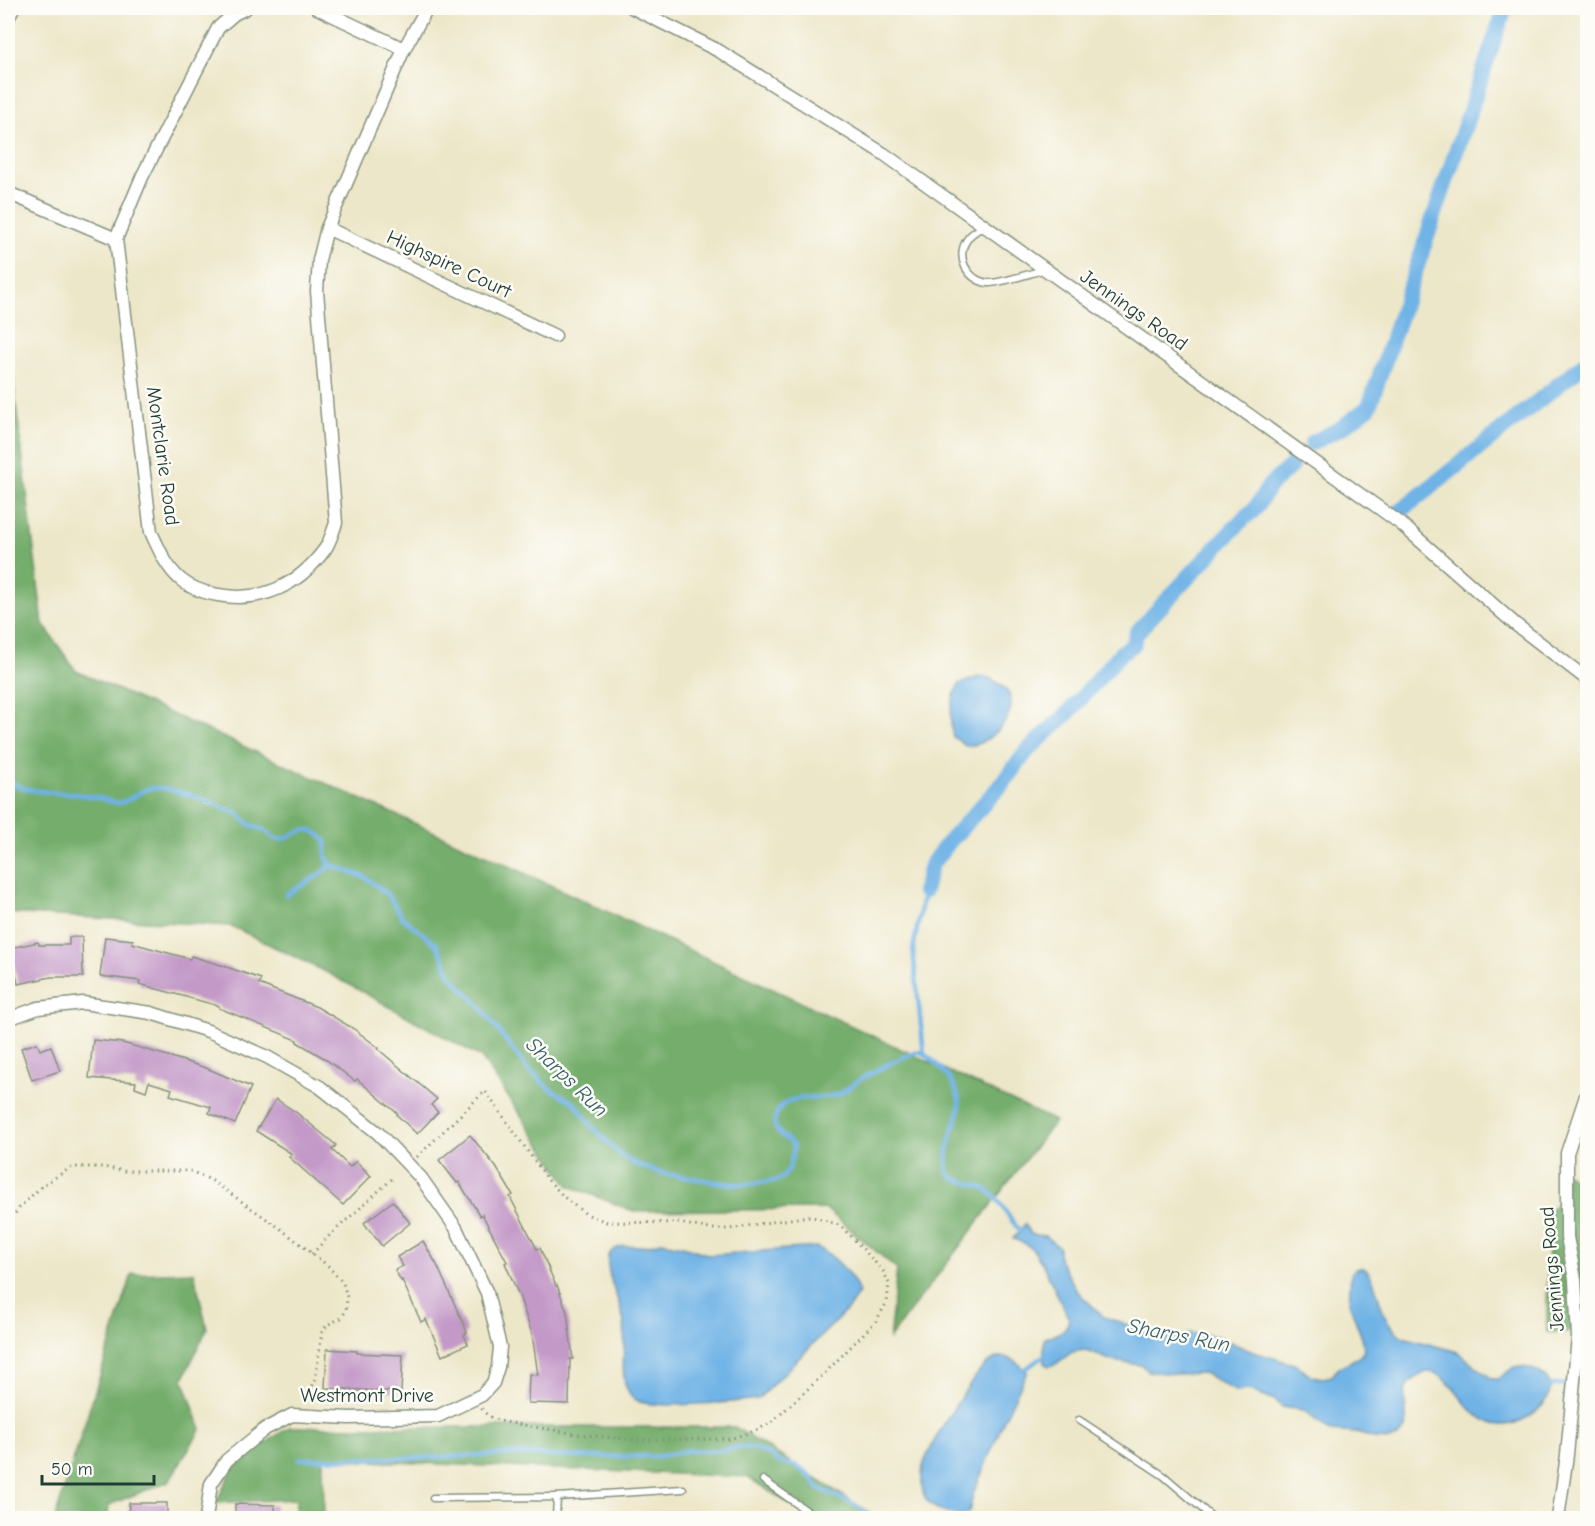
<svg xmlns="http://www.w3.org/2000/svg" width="1595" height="1526" font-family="'Comic Neue',sans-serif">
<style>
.forest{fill:#74ad6c;stroke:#4a7550;stroke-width:1.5}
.water{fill:#70b3e6;stroke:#48788d;stroke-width:1.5}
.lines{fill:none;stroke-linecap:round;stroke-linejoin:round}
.stream{stroke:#70b3e6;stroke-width:4.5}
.canal{stroke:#70b3e6;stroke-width:16}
.building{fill:#c399c8}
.service-casing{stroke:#86927e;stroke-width:9}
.minor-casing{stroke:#86927e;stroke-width:15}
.path{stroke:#86927e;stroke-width:3;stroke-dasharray:1.5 4.5;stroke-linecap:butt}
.service{stroke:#fff;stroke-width:6}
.minor{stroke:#fff;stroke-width:12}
.labels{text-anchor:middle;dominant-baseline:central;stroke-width:5;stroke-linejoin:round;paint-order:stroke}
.street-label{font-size:20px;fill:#1f3d34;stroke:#fdfcf7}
.water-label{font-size:21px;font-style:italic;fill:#376069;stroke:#fdfcf7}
</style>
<rect width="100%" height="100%" fill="#fdfcf7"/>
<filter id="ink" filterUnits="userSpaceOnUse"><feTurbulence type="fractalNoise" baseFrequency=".0167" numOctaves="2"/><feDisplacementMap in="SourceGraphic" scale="12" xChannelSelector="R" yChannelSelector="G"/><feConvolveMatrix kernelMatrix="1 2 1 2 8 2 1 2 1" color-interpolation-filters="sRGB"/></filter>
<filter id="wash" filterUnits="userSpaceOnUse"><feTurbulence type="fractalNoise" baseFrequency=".008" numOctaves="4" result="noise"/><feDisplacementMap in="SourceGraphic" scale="24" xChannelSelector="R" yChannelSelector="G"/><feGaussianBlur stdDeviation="1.35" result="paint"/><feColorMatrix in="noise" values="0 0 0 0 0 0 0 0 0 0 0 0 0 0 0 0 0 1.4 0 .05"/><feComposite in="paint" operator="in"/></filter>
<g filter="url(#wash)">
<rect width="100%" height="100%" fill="#ede7c9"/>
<g class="forest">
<path d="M8,368L12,371L43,624L76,671L503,863L1055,1121L889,1339L897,1269L826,1209L633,1211L569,1186L481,1057L328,973L231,926L8,913Z"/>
<path d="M1566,1173L1587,1190V1331L1547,1332L1548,1211L1565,1198Z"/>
<path d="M194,1272L207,1329L183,1379L201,1429L169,1481L109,1505L108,1518H55L132,1274Z"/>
<path d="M1587,1342V1389L1573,1367Z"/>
<path d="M289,1427H735L878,1518H812L747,1477L323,1459L324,1518H295L296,1499L216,1503L231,1471L252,1452Z"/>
</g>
<g class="water">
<path d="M981,676C988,677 992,679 998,683C1031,702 994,746 966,746L953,737C949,720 950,700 959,684Z"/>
<path d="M1025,1224L1030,1234L1045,1236L1059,1247V1260L1078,1292L1104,1317L1173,1340L1190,1333L1216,1336L1253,1352L1294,1364L1312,1376L1323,1378L1332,1376L1339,1367L1359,1357L1364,1351L1363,1341L1349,1303L1351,1274L1356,1268H1364C1381,1280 1375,1319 1403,1337L1458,1352L1492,1379H1498L1514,1367C1522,1366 1530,1368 1537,1371C1573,1391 1526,1426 1502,1425C1464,1424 1454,1369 1426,1372C1390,1390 1411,1401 1405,1429L1397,1438L1389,1440L1377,1439L1357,1433L1330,1431L1303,1410L1282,1407L1273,1399L1262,1396L1253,1391L1246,1390L1237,1392L1204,1373L1173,1374L1149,1371L1141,1365L1113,1361L1084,1350L1072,1352L1056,1364L1048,1366L1044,1363V1339C1054,1333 1066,1335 1069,1319L1042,1263L1033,1250L1026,1244L1013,1239Z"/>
<path d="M662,1242L683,1246L710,1255L816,1247C833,1254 853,1275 859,1293L849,1308L758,1399C737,1402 654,1409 638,1401C631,1398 627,1390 625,1383C620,1363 627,1343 624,1323C621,1300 606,1280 608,1256C617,1243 629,1246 643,1246C649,1246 655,1243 662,1242Z"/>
<path d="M1006,1357L1017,1362L1027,1372L1004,1420L973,1494L969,1512L962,1516C949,1513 934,1511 926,1499C921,1491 921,1476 923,1467C928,1447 973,1374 989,1362C994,1358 1000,1357 1006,1357Z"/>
</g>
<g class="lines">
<g class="stream">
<path d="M1291,466L1312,443"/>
<path d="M8,780C25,794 55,792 76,794C90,796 104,799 117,803C131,803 140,787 155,788C180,789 204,800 226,809C230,811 236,811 239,814C243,817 244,821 249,824C255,827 264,829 270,834C274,837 271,838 277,839C291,843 305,815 326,842V857L329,862L333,866L365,877L387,894L403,918L437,945L452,977L479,1005L526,1067L550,1089L575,1103L590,1124L618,1153L635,1164L661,1173L730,1184H747L775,1181L782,1178L789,1169L794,1147C788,1137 771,1133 775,1118C783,1088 818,1103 839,1094C846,1091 851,1085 858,1081C867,1075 912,1051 920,1052C925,1053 931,1059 935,1063C946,1072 954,1083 958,1096C963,1108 954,1124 951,1136C948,1148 946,1161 948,1173C956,1184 976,1182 987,1190C1003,1200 1008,1222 1024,1234"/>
<path d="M924,891L913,950L924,1054"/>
<path d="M286,895L322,873L331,864"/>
<path d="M1020,1373L1049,1352"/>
<path d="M1545,1386L1575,1383L1588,1384"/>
<path d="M300,1459L412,1458L517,1454L575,1457L661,1456L689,1450L714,1451L741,1447L752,1448L768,1454L780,1463L795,1465L812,1478L818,1488L854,1504L872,1518"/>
</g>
<g class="canal">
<path d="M1312,443L1341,428L1369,407L1505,8"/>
<path d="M1397,514L1588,361"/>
<path d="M924,891L931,865L946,845L1002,784L1027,751L1068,713L1122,652L1133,645L1137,632L1243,519L1255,509L1270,485L1291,466"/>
</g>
</g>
<g id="blocks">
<g class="building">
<path d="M69,937H82L83,977H51L18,984L10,948L38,942L39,945H69Z"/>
<path d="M105,937L133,940L132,943L190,959L191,956L221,965L261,979L259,984L317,1007L354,1029L379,1048L378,1049L437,1099L431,1105L438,1112L417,1134L397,1115L398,1114L357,1079L355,1081L324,1058L297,1042V1040L219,1008V1006L139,984L140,981L100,976Z"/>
<path d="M93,1040L123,1043L168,1056L206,1068L251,1087L235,1124L209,1113L211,1107L170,1095L172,1089L149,1082L146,1091L135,1087L136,1082L89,1078Z"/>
<path d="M37,1043L40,1050L51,1046L60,1071L32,1080L21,1048Z"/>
<path d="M276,1099L297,1113L336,1145L332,1150L350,1167L356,1161L371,1176L343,1205L289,1157L292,1154L256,1131Z"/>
<path d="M470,1135L496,1167L513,1195L510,1197L537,1249L540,1248L556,1286L557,1285L567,1312L573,1359H570L569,1404L528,1403L529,1374L538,1375L532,1334L520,1298L505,1263L507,1262L482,1214L480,1216L459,1182L457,1183L439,1160Z"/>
<path d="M393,1201L410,1223L382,1246L364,1223Z"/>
<path d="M423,1241L437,1265L467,1332L464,1335L468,1344L442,1356L426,1319L421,1322L402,1280L401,1281L395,1270L403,1266L397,1257Z"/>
<path d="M327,1349L357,1351V1353L403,1355L401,1392L325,1388Z"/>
<path d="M129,1503H167V1518H128Z"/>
<path d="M235,1504L275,1505V1518H235Z"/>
</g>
</g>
</g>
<g filter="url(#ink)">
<use href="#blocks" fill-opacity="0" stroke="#86927e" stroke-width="1.5"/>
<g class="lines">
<defs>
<g id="service">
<path d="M984,226C979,229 972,233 969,237C954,255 966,280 988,283C999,284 1031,273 1043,270"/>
<path d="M1079,1420L1164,1476L1213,1518"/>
<path d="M763,1480L817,1518"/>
<path d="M557,1497L683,1489"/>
<path d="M433,1498L557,1497L556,1518"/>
</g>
<g id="minor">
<path d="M246,8L234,14L218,28L142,177L116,239L151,532C159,549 166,567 180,579C190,588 206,593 218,595C262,603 299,585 325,549C330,542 333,531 336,523L317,291L319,260L327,228L404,49L317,8"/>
<path d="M633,8L719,51L884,154L1400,523L1515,624L1588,680"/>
<path d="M8,19L13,8"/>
<path d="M404,49L427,8"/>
<path d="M8,193L116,239"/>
<path d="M327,228L555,336"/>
<path d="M8,1019L38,1008L83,1003L151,1013L208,1031L267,1057L320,1087L378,1133L421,1178L456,1228L487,1293L500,1347L498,1367L493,1383L482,1395L438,1416L349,1418L292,1415L265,1429L227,1460L211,1484L206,1518"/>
<path d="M1558,1518L1567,1455L1578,1337L1575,1279L1567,1237V1153L1588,1090"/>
</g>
</defs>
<use href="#service" class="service-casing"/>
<use href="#minor" class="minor-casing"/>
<g class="path">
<path d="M417,1157L485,1091L549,1181L568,1201L586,1214L607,1222L679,1223L710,1229H729L808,1216L821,1219L839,1225L853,1238L883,1271L889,1283L887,1302L876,1321L824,1374L771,1423L755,1431L729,1439L633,1440L577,1434L500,1421L488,1416L481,1408"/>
<path d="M8,1223L20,1207L43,1185L72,1167H103L124,1171H190L211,1180L281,1229L328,1266L343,1283L347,1297L346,1311L341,1318L327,1325L322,1332L315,1381L304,1403"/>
<path d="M312,1254L329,1236L393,1178"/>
</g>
<use href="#service" class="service"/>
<use href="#minor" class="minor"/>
</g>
</g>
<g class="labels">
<g class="street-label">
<text transform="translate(449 264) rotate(25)">Highspire Court</text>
<text transform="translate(1134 310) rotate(35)">Jennings Road</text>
<text transform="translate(163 456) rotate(82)">Montclarie Road</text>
<text transform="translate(1552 1269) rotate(-95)">Jennings Road</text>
<text x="367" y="1395">Westmont Drive</text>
</g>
<g class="water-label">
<text transform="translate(567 1077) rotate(44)">Sharps Run</text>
<text transform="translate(1179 1335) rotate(11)">Sharps Run</text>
</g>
</g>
<rect width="1595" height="1526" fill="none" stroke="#fdfcf7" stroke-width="30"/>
<path d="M42 1475v9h112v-9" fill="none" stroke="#1f3d34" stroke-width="3"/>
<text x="51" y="1475" font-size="18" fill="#1f3d34" stroke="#fdfcf7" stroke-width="4.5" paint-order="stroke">50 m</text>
</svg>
